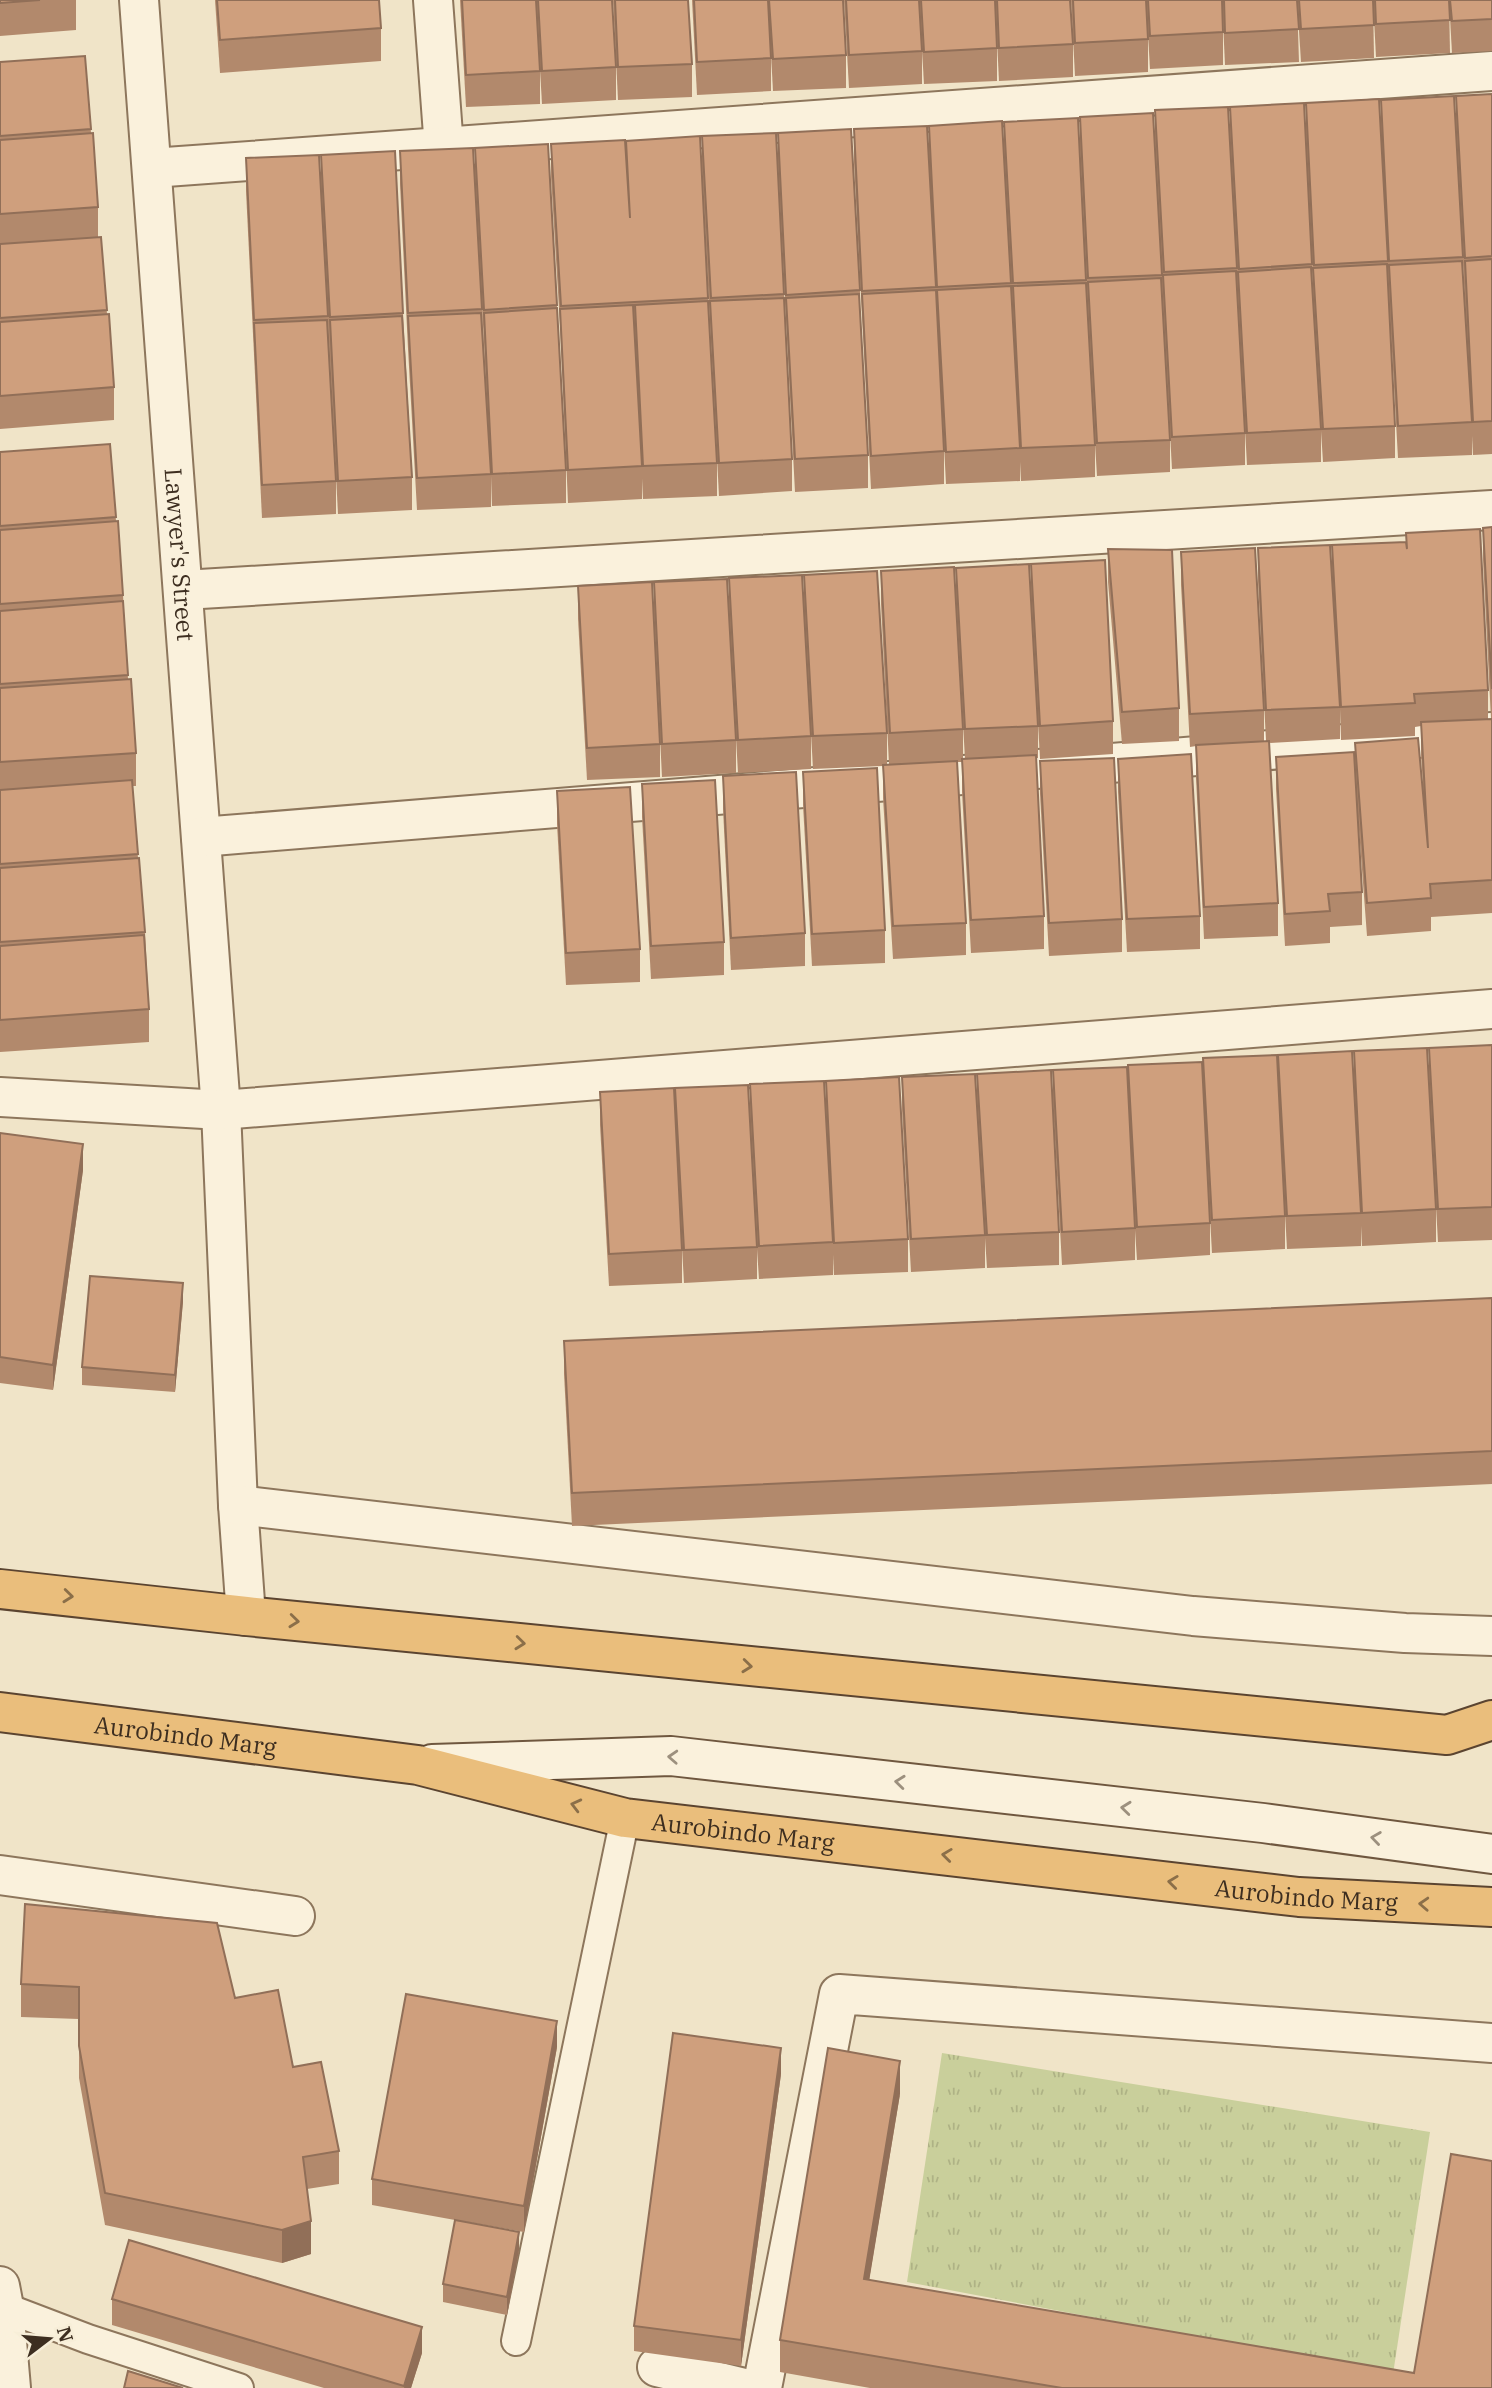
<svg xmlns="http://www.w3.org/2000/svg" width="1492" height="2388" font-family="'IBM Plex Serif',serif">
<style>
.park{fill:url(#park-tufts)}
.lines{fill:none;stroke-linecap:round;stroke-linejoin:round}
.service-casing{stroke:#8d765c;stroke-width:32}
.minor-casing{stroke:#8d765c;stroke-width:42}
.secondary-casing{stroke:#6f573f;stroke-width:42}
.trunk-casing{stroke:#5b4430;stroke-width:42}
.service{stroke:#faf1dc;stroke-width:28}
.minor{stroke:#faf1dc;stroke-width:38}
.secondary{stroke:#faf1dc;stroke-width:38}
.trunk{stroke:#eabe7c;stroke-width:38}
.wall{fill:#b2896c}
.shaded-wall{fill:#916f58}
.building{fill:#cf9f7d;stroke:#916f58;stroke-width:2}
.oneway{stroke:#8b6f49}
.oneway2{stroke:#9c907e}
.labels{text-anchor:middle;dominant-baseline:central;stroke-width:7;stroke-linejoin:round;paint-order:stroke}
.street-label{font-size:24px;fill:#3d2e20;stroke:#f7eed8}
</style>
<defs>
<pattern id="park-tufts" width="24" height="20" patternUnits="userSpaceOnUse" patternTransform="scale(1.75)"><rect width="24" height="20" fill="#c9cf9b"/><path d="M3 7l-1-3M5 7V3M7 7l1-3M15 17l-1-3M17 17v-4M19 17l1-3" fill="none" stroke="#aeb285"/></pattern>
</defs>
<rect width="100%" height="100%" fill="#f0e4c8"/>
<path class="park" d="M942,2053L1430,2132L1393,2374L907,2282Z"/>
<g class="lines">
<defs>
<g id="service">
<path d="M4,2307L88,2339L239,2388"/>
<path d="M516,2341L625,1818"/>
</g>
<g id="minor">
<path id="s1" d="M139,0L221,1110L238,1505L246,1616"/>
<path d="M433,0L444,148"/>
<path d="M152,168L1492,71"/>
<path d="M184,590L1492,510"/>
<path d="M201,837L1492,732"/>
<path d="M0,1097L221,1110L1492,1009"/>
<path d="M238,1505L1193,1616L1405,1633L1492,1636"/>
<path d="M0,1875L295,1916"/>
<path d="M0,2286L4,2307L11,2388"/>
<path d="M657,2367L744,2388"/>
<path d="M762,2388L839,1994L1492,2043"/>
</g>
<path id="secondary" d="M432,1764L671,1756L1263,1823L1492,1854"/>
<g id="trunk">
<path d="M0,1589L246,1616L1447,1735L1492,1720"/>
<path id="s2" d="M0,1712L418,1765L625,1818L1299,1897L1492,1907"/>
</g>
</defs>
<use href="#service" class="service-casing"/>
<use href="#minor" class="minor-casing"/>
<use href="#secondary" class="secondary-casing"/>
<use href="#trunk" class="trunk-casing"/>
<use href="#service" class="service"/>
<use href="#minor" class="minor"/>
<use href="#secondary" class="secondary"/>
<use href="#trunk" class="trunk"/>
</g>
<g class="wall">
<path d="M0,0H76V30L0,36Z"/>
<path d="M215,0H379L381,28V61L220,73Z"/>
<path d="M460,0H536L540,71V104L466,107Z"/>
<path d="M536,0H612L616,67V100L542,104Z"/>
<path d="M613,0H688L692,64V97L618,100Z"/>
<path d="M692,0H768L771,58V91L697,95Z"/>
<path d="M768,0H843L846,55V88L773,91Z"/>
<path d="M844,0H919L922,51V84L849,88Z"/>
<path d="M919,0H995L997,48V81L924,84Z"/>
<path d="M995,0H1070L1073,44V77L999,81Z"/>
<path d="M1071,0H1146L1148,39V72L1075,76Z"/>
<path d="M1146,0H1222L1223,32V65L1150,69Z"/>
<path d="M1222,0H1297L1299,62L1225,65Z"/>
<path d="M1297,0H1373L1374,58L1301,62Z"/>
<path d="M1373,0H1449L1450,53L1376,57Z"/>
<path d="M1449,0H1492V51L1452,53Z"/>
<path d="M85,56L91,133L98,207V237H101L107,314L114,387V420L0,429V62Z"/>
<path d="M1492,94V454L1473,455L1456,129V96Z"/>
<path d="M1381,100L1463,257V274L1472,422V455L1398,458L1389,298L1381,133Z"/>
<path d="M1306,103L1388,261L1395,426V458L1323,462L1321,431V462L1247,465L1238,305L1230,140V107L1312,264L1313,301V283L1306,136Z"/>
<path d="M1155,110L1237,268L1245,433V465L1172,469L1163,308L1155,143Z"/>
<path d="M1080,117L1162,275L1170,440V472L1097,476L1091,379L1095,445V477L1021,481L1004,155V122L1078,118L1088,309L1080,150Z"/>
<path d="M1002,121L1020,448V481L946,484L936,290L944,451V484L871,489L854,162V129L929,159V126Z"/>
<path d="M778,133L860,290V307L868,455V488L795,492L778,166Z"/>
<path d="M700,136L717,463V496L643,499L635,335L642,466V499L568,503L560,325L551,177V144L626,164V141Z"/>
<path d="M702,136L784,294L792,459V491L719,496L702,169Z"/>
<path d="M548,144L566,470V503L492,506L491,476V507L417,510L408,349L400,184V151L482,309L489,453L484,342L475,181V148Z"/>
<path d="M321,155L403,313L412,477V510L338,514L321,188Z"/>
<path d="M246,158L328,316L336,481V514L262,518L246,191Z"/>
<path d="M110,444L116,521L123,595L128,679L136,753V786H132L138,858L145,932L149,1009V1042L0,1052V452Z"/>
<path d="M1492,527V913L1431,917V931L1367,936L1355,776V743L1424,800L1421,755V726L1415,727V736L1341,740L1340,709V739L1269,743L1278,903V936L1204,939L1196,778V746L1190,747L1181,585V552L1264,710V741H1266L1258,581V548L1332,575V545L1406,546V533L1488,690V719H1491L1483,560V528Z"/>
<path d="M1108,549L1179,708V741L1122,744L1108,582Z"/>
<path d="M1031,564L1113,721V754L1040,759L1031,597Z"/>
<path d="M956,568L1038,726V758H1036L1044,916V949L971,953L962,792V762H957L966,923V955L893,959L883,798V766L813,769L804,608V575L887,733V765L889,764L881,604V571L963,729V759H965L956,600Z"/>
<path d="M729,578L811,736V769L738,773L730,631L736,740V773L662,777L654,615V582L729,609Z"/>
<path d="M578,586L660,744V777L587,780L578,619Z"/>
<path d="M1276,757L1362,892V925L1330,927V943L1285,946L1276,789Z"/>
<path d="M1118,759L1200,916V949L1127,952L1118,792Z"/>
<path d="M1040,761L1122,919V952L1049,956L1040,794Z"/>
<path d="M803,772L885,930V963L812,966L803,805Z"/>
<path d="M723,776L805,933V966L731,970L723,809Z"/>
<path d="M642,784L724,942V975L651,979L642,817Z"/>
<path d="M557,791L640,949V982L566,985L557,824Z"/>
<path d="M1492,1045V1240L1438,1242L1429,1081L1436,1209V1242L1362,1246L1354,1084V1051L1429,1081V1048Z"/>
<path d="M1278,1055L1361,1213V1246L1287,1249L1278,1088Z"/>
<path d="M1203,1058L1285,1216V1249L1212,1253L1203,1091Z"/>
<path d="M1128,1065L1210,1223V1255L1137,1260L1135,1230V1260L1062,1265L1053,1103V1070L1128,1093Z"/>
<path d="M977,1074L1059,1232V1265L987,1268L985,1238V1268L911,1272L902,1110V1077L977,1104Z"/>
<path d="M826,1081L908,1239V1272L834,1275L826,1114Z"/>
<path d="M750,1084L833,1242V1275L759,1279L757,1249V1279L684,1283L675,1121V1088L750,1117Z"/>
<path d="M600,1092L682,1250V1283L609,1286L600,1125Z"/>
<path d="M0,1133L83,1170L53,1390L0,1383Z"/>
<path d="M1492,1298V1484L572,1526L564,1374V1341Z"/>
<path d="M183,1301L175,1392L82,1385V1367Z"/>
<path d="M25,1904L235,1998L293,2067L339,2151V2184L307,2189L311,2254L282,2263L105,2225L79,2078V2019L21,2017V1984Z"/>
<path d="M557,2047L524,2232L462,2221L519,2250L507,2315L443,2302V2284L455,2220L372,2205V2179Z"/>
<path d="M781,2074L741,2366L634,2351V2326Z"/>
<path d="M900,2094L869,2280L1492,2388H870L780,2372V2340Z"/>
<path d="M112,2299L422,2353L411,2388H324L112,2325Z"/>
</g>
<g class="shaded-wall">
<path d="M83,1144V1170L53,1390V1365Z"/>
<path d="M183,1283V1301L175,1392V1375Z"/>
<path d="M557,2021V2047L524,2232V2206Z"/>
<path d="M781,2048V2074L741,2366V2340Z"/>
<path d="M900,2061V2094L864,2312V2279Z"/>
<path d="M311,2221V2254L282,2263V2230Z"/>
<path d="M519,2232V2250L507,2315V2297Z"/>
<path d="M422,2327V2353L411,2388H404Z"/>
</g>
<g class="building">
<path d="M0,0H40L0,3Z"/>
<path d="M217,0H379L381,28L220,40Z"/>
<path d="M462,0H536L540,71L466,75Z"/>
<path d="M538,0H612L616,67L542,71Z"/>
<path d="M615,0H688L692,64L618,67Z"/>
<path d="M694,0H768L771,58L697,62Z"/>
<path d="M769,0H843L846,55L773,59Z"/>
<path d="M846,0H919L922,51L849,55Z"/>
<path d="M921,0H995L997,48L924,52Z"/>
<path d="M997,0H1070L1073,44L999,48Z"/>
<path d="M1073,0H1146L1148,39L1075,43Z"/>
<path d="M1148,0H1222L1223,32L1150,36Z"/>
<path d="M1224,0H1297L1299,29L1225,33Z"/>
<path d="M1299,0H1373L1374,25L1301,29Z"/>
<path d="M1375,0H1449L1450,20L1376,24Z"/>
<path d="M1450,0H1492V19L1452,21Z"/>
<path d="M85,56L91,129L0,136V62Z"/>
<path d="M1492,94V256L1465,258L1456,96Z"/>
<path d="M1454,96L1463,257L1389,261L1381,100Z"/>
<path d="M1379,99L1388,261L1314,265L1306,103Z"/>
<path d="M1304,103L1312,264L1239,269L1230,107Z"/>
<path d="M1228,107L1237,268L1164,272L1155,110Z"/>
<path d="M1153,113L1162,275L1088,278L1080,117Z"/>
<path d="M1078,118L1086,280L1013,283L1004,122Z"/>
<path d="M1002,121L1011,283L937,287L929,126Z"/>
<path d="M927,126L936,287L862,291L854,129Z"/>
<path d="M851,129L860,290L786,295L778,133Z"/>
<path d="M93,133L98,207L0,214V140Z"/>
<path d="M776,133L784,294L711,298L702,136Z"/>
<path d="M700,136L708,298L561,306L551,144L625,140L630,218L626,141Z"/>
<path d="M548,144L557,305L484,310L475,148Z"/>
<path d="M473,148L482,309L408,313L400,151Z"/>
<path d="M395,151L403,313L330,317L321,155Z"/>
<path d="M319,155L328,316L254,320L246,158Z"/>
<path d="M101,237L107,310L0,318V244Z"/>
<path d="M1492,259V421L1473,422L1465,261Z"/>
<path d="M1462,261L1472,422L1398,426L1389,265Z"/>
<path d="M1387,264L1395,426L1323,429L1313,268Z"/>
<path d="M1311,267L1321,429L1247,433L1238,272Z"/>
<path d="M1236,271L1245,433L1172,437L1163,275Z"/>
<path d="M1161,278L1170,440L1097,443L1088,282Z"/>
<path d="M1086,283L1095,445L1021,448L1013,286Z"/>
<path d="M1011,286L1020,448L946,452L937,290Z"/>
<path d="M936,290L944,451L871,456L862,294Z"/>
<path d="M859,294L868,455L795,459L786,298Z"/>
<path d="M784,298L792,459L719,463L710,301Z"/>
<path d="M708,301L717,463L643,466L635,305Z"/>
<path d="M633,305L642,466L568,470L560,309Z"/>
<path d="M557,308L566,470L492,474L484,313Z"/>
<path d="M481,313L491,474L417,478L408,316Z"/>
<path d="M109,314L114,387L0,396V322Z"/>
<path d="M402,316L412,477L338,481L330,320Z"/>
<path d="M327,320L336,481L262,485L254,323Z"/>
<path d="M110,444L116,517L0,526V452Z"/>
<path d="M118,521L123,595L0,604V530Z"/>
<path d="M1492,527V689L1483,528Z"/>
<path d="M1480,529L1488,690L1414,694L1415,703L1341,707L1332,545L1406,542L1407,549L1406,533Z"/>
<path d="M1330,545L1340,707L1266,710L1258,548Z"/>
<path d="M1255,548L1264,710L1190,714L1181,552Z"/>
<path d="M1108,549L1172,550L1179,708L1122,712Z"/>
<path d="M1105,560L1113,721L1040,726L1031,564Z"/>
<path d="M1029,564L1038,726L965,729L956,568Z"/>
<path d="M954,567L963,729L890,733L881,571Z"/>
<path d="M877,571L887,733L813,736L804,575Z"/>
<path d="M802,575L811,736L738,740L729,578Z"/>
<path d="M727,579L736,740L662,744L654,582Z"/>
<path d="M652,582L660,744L587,748L578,586Z"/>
<path d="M123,601L128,675L0,684V611Z"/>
<path d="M131,679L136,753L0,762V688Z"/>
<path d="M1492,719V880L1430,884L1431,898L1367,903L1355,743L1418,738L1428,848L1421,722Z"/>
<path d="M1269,741L1278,903L1204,907L1196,745Z"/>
<path d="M1354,752L1362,892L1328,894L1330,911L1285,914L1276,757Z"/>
<path d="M1191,754L1200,916L1127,919L1118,759Z"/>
<path d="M1036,755L1044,916L971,920L962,759Z"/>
<path d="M1114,758L1122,919L1049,923L1040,761Z"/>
<path d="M957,761L966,923L893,926L883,765Z"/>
<path d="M877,768L885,930L812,934L803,772Z"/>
<path d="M796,772L805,933L731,938L723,776Z"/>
<path d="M132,780L138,854L0,864V790Z"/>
<path d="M715,780L724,942L651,946L642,784Z"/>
<path d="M630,787L640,949L566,953L557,791Z"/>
<path d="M139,858L145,932L0,942V868Z"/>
<path d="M144,935L149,1009L0,1020V946Z"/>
<path d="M1492,1045V1207L1438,1209L1429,1048Z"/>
<path d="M1427,1048L1436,1209L1362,1213L1354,1051Z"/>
<path d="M1352,1051L1361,1213L1287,1216L1278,1055Z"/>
<path d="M1277,1055L1285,1216L1212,1220L1203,1058Z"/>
<path d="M1202,1062L1210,1223L1137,1227L1128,1065Z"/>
<path d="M1127,1067L1135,1228L1062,1232L1053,1070Z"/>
<path d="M1051,1070L1059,1232L987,1235L977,1074Z"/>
<path d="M975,1074L985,1235L911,1239L902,1077Z"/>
<path d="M899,1077L908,1239L834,1243L826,1081Z"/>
<path d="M824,1081L833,1242L759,1246L750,1084Z"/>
<path d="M748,1085L757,1247L684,1250L675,1088Z"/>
<path d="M674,1088L682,1250L609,1254L600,1092Z"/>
<path d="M0,1133L83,1144L53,1365L0,1357Z"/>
<path d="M90,1276L183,1283L175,1375L82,1367Z"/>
<path d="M1492,1298V1451L572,1493L564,1341Z"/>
<path d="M25,1904L217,1923L235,1998L278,1990L293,2067L321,2062L339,2151L303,2157L311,2221L282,2230L105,2193L79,2046V1987L21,1984Z"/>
<path d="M406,1994L557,2021L524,2206L372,2179Z"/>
<path d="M673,2033L781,2048L741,2340L634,2326Z"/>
<path d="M828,2048L900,2061L864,2279L1414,2373L1451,2154L1492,2161V2388H1062L780,2340Z"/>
<path d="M455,2220L519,2232L507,2297L443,2284Z"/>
<path d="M129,2240L422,2327L404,2386L112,2299Z"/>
<path d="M128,2371L183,2388H124Z"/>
</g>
<defs><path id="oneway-chevron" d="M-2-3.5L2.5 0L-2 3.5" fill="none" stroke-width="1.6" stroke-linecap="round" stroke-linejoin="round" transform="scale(1.75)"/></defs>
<g class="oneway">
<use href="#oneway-chevron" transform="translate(68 1596) rotate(6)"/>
<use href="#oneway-chevron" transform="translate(294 1621) rotate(6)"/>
<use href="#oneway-chevron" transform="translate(520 1643) rotate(6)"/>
<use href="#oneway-chevron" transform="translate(747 1666) rotate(6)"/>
<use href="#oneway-chevron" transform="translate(576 1805) rotate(-166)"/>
<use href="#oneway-chevron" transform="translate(947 1855) rotate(-173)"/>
<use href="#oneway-chevron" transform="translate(1173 1882) rotate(-173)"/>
<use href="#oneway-chevron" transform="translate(1424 1904) rotate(-177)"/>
</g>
<g class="oneway2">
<use href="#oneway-chevron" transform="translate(673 1757) rotate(-177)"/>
<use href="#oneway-chevron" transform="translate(900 1782) rotate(-174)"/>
<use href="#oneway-chevron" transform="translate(1126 1808) rotate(-174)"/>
<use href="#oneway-chevron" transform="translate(1376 1838) rotate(-172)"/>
</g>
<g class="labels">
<g class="street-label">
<text stroke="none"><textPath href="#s1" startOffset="556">Lawyer's Street</textPath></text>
<text stroke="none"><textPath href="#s2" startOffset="187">Aurobindo Marg</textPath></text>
<text stroke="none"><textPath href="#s2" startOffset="754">Aurobindo Marg</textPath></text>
<text stroke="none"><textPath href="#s2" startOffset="1321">Aurobindo Marg</textPath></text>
</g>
</g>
<g transform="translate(49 2339) rotate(74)" stroke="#f7eed8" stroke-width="5" paint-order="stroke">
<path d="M0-5L12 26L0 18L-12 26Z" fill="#3d2e20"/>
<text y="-10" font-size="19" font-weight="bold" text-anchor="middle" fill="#3d2e20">N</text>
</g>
</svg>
